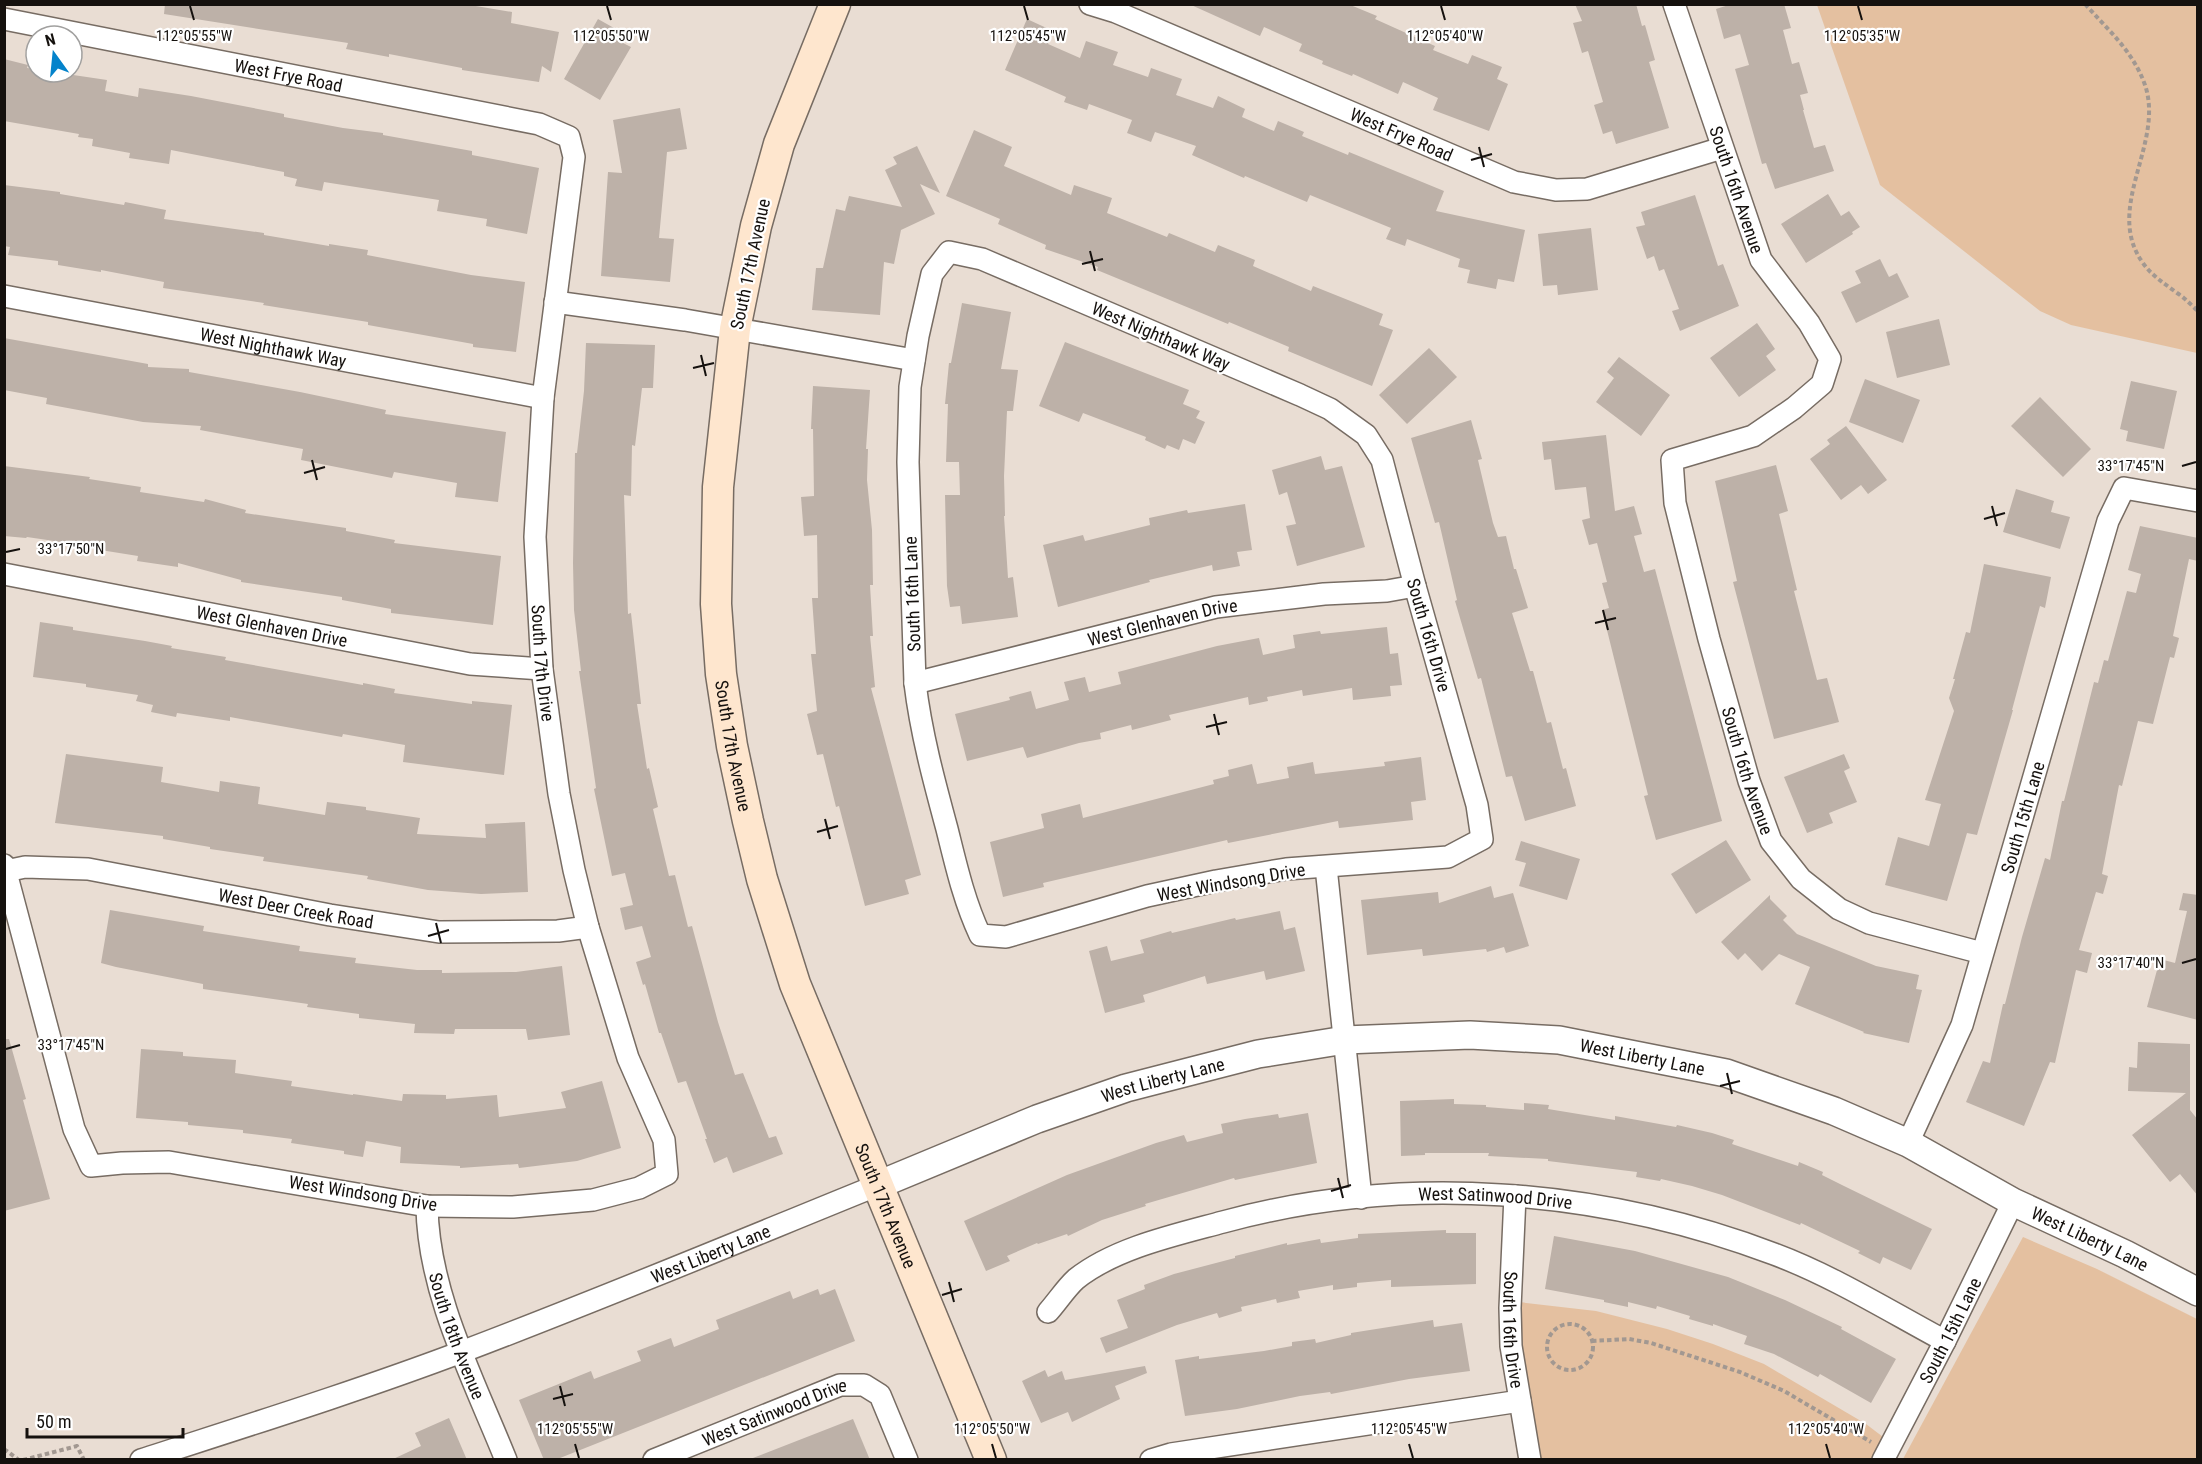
<svg xmlns="http://www.w3.org/2000/svg" width="2202" height="1464" font-family="'Roboto Condensed',sans-serif">
<style>
.green{fill:#e4c0a0}
.building{fill:#bdb1a8}
.lines{fill:none;stroke-linecap:round;stroke-linejoin:round}
.minor-casing{stroke:#776c63;stroke-width:24}
.tertiary-casing{stroke:#776c63;stroke-width:30}
.secondary-casing{stroke:#776c63;stroke-width:33}
.path{stroke:#a29891;stroke-width:4;stroke-dasharray:4.5 3;stroke-linecap:butt}
.minor{stroke:#fff;stroke-width:21}
.tertiary{stroke:#fff;stroke-width:27}
.secondary{stroke:#fee6ce;stroke-width:30}
.ticks{fill:none;stroke:#15110e;stroke-width:2}
.labels{text-anchor:middle;dominant-baseline:central;stroke-width:4.5;stroke-linejoin:round;paint-order:stroke}
.street-label{font-size:18px;fill:#15110e;stroke:#fff}
.ticks-label{font-size:15px;text-anchor:middle;fill:#15110e;stroke:#fff;stroke-width:4.5;stroke-linejoin:round;paint-order:stroke}
</style>
<rect width="100%" height="100%" fill="#e9ddd3"/>
<g class="green">
<path d="M1817,5H2197V353L2071,325L2040,311L1880,185Z"/>
<path d="M2023,1237L2097,1269L2197,1319V1459H1903Z"/>
<path d="M1510,1301L1596,1311L1667,1329L1713,1344L1764,1364L1866,1424L1891,1443L1883,1460L1530,1459Z"/>
</g>
<g class="building">
<path d="M165,4H464L512,12L511,23L559,32L551,72L542,66L539,82L462,70V68L389,54V57L346,49L348,43L164,14Z"/>
<path d="M1189,4H1348L1377,16L1375,19L1435,46L1433,50L1468,64L1472,55L1502,67L1497,79L1508,84L1489,131L1433,110L1438,98L1403,82L1398,94L1353,74L1352,76L1322,64L1323,61L1299,51L1302,44L1264,27L1260,36Z"/>
<path d="M1575,4H1636L1642,26L1645,25L1655,60L1649,62L1669,128L1616,144L1612,131L1603,134L1594,105L1603,102L1588,51L1582,53L1573,23L1582,21Z"/>
<path d="M1732,4H1784L1791,28L1783,30L1792,64L1799,62L1808,93L1800,95L1804,110H1803L1814,148L1825,145L1834,171L1775,189L1766,163L1762,164L1735,69L1749,65L1740,34L1724,39L1716,9Z"/>
<path d="M598,19L621,32L617,40L631,47L600,100L564,79Z"/>
<path d="M1027,19L1053,31L1048,44L1080,58L1086,41L1118,52L1113,65L1148,77L1151,68L1182,79L1176,95L1213,108L1218,96L1245,109L1242,117L1274,131L1278,121L1304,132L1302,136L1348,155L1349,152L1444,191L1436,211L1525,230L1514,282L1498,279L1496,289L1467,283L1470,270L1458,267L1460,259L1407,239L1405,246L1386,239L1391,228L1310,195L1307,202L1245,176L1244,178L1192,155L1196,146L1155,132L1151,142L1127,133L1132,120L1089,104L1087,110L1064,102L1066,97L1005,70Z"/>
<path d="M4,59L28,65L27,68L36,69V72H53L107,80L105,91L138,97L139,88L191,96L284,114V117L343,128L383,133V135L472,151V155L539,168L527,234L486,226L487,219L437,211L439,200L324,182L322,191L295,186L297,179L284,176V172L171,150L169,164L129,158L130,153L92,146L93,139L78,137L79,134L4,121Z"/>
<path d="M680,108L687,149L667,152L659,238L674,239L670,282L601,276L608,172L622,173L613,120Z"/>
<path d="M974,130L1012,147L1004,166L1071,195L1074,185L1112,198L1107,213L1167,237L1169,233L1215,252L1218,245L1255,260L1253,266L1311,291L1313,286L1383,314L1379,325L1393,330L1372,386L1288,351L1289,347L1229,322L1228,324L1097,270L1098,267L1045,249L1046,245L998,224L1000,219L946,196Z"/>
<path d="M917,146L940,193L920,184L935,214L901,230L894,264L884,262L880,315L812,310L816,268H823L836,209L845,211L849,196L902,207L885,170L897,164L893,157Z"/>
<path d="M4,185L60,192V194L124,205L125,202L166,210L164,219L264,233V235L329,246V244L368,250L367,255L471,275L525,282L516,352L473,347V344L368,325V322L263,305L264,303L163,288L164,282L101,270V272L58,265V261L8,255L10,247L4,246Z"/>
<path d="M1828,194L1841,216L1849,211L1860,227L1852,232L1853,234L1806,263L1781,224Z"/>
<path d="M1695,195L1718,266L1723,264L1739,306L1680,331L1672,311L1679,309L1664,269L1659,271L1654,256L1647,259L1636,227L1645,225L1641,212Z"/>
<path d="M1591,228L1598,290L1558,295L1557,285L1543,286L1538,234Z"/>
<path d="M1880,259L1889,277L1897,273L1909,297L1856,323L1841,292L1861,283L1855,271Z"/>
<path d="M962,303L1011,312L1001,369L1018,370L1013,411H1007L1004,476L1005,516H1004L1008,578L1013,577L1018,617L962,624L960,606L950,607L947,586L945,495H960L959,462H946L948,404H945L949,363H951Z"/>
<path d="M1939,319L1950,365L1897,378L1886,332Z"/>
<path d="M1757,323L1775,349L1766,356L1776,370L1739,397L1710,358Z"/>
<path d="M4,338L148,364V367L189,369V372L300,392L386,410L385,414L506,432L498,502L455,497L457,483L394,472L392,478L301,460L303,449L200,430L201,426L143,422L46,404L47,398L4,390Z"/>
<path d="M1065,342L1189,390L1183,404L1200,411L1196,418L1205,422L1195,444L1183,439L1179,450L1167,445L1165,449L1145,440L1146,437L1083,413L1079,422L1039,406Z"/>
<path d="M586,343L655,345L653,388H642L635,446L632,445L631,496L624,495L628,614L631,613L641,704H637L647,769L649,768L658,807L653,809L669,876L675,875L688,927L692,926L718,1022L735,1075L743,1073L769,1138L776,1136L783,1154L733,1173L727,1157L714,1163L705,1139H707L686,1081L678,1083L661,1033H659L645,984L643,985L636,962L651,957L642,926L625,930L620,908L633,905L625,873L612,876L594,789L596,788L579,671H581L574,610L573,563L575,453H577L584,391Z"/>
<path d="M1429,348L1457,377L1407,424L1379,395Z"/>
<path d="M1619,357L1670,395L1641,436L1596,402L1614,378L1607,372Z"/>
<path d="M1865,379L1920,400L1903,443L1849,422Z"/>
<path d="M2131,381L2177,391L2164,449L2126,441L2128,431L2120,429Z"/>
<path d="M813,386L870,390L866,449H868L867,480L872,530L873,585H870L873,636H870L875,687L871,688L921,875L905,880L909,894L865,906L839,806L836,807L823,754L817,755L807,714L817,711L811,654H816L812,598H818L817,535L804,536L801,497L814,496L813,429H811Z"/>
<path d="M2040,397L2091,449L2063,477L2011,426Z"/>
<path d="M1471,420L1482,459L1478,460L1493,523L1498,537L1506,536L1514,569H1516L1528,608L1512,613L1530,671H1533L1547,723L1551,722L1563,769L1566,768L1576,806L1525,821L1512,776L1506,777L1481,678L1478,679L1455,601L1457,600L1439,522L1435,523L1411,438Z"/>
<path d="M1846,426L1887,480L1868,494L1861,485L1841,500L1810,459L1830,444L1827,440Z"/>
<path d="M1606,435L1615,511L1634,506L1642,534L1634,536L1644,572L1655,569L1722,821L1656,840L1644,796L1648,795L1602,610L1609,608L1602,583L1607,582L1597,543L1589,545L1582,520L1590,518L1586,487L1555,490L1551,459L1544,460L1542,442Z"/>
<path d="M1321,456L1325,470L1342,466L1365,547L1297,566L1286,526L1296,524L1287,492L1279,495L1272,470Z"/>
<path d="M1776,465L1788,511L1779,514L1797,590L1794,591L1817,680L1827,678L1839,722L1774,739L1733,582L1737,581L1715,481Z"/>
<path d="M4,466L90,477L89,479L141,487L140,492L204,502L205,499L246,510L245,513L346,528V531L395,540L394,543L501,556L493,625L391,613V609L342,600V597L241,582V580L178,563V567L137,561L138,556L88,548V546L27,537L26,538L4,536Z"/>
<path d="M2016,489L2054,501L2051,512L2070,517L2060,549L2003,532Z"/>
<path d="M1245,504L1252,550L1237,552L1240,566L1213,571L1212,565L1149,580L1150,582L1058,607L1043,545L1083,535L1085,541L1150,525L1149,518L1187,510L1188,513Z"/>
<path d="M2140,526L2198,538V561L2189,559L2173,636L2179,638L2174,658L2170,657L2153,724L2138,721L2122,786L2119,785L2102,874L2108,876L2103,894L2096,892L2079,950L2092,953L2087,973L2076,970L2055,1063L2050,1062L2024,1126L1966,1102L1983,1061L1990,1063L2003,1004H2005L2022,937L2045,858L2050,860L2062,801H2064L2094,682L2098,683L2104,660L2108,661L2127,591L2136,593L2141,574L2128,570Z"/>
<path d="M1984,564L2051,577L2045,608L2040,606L2012,710H2013L1977,835L1967,833L1947,901L1885,885L1898,837L1929,846L1941,804L1925,800L1954,711L1949,698L1955,679H1953L1966,632L1970,633Z"/>
<path d="M40,622L73,627V630L145,641L172,646L171,648L226,657L225,660L363,685V683L395,689L394,693L472,704V701L512,705L504,775L403,762L405,745L343,734L342,737L230,717V721L177,713L176,717L151,712L153,705L136,701L138,695L86,687V684L33,677Z"/>
<path d="M1387,627L1390,654L1398,653L1402,685L1390,686L1391,696L1353,700L1352,688L1303,696L1302,690L1267,697L1268,701L1249,705L1248,697L1169,715L1171,720L1132,730L1131,725L1100,733L1101,739L1079,743L1027,758L1023,747L967,761L955,714L1010,700L1009,697L1031,691L1036,709L1069,700L1064,682L1085,677L1089,692L1121,684L1118,672L1217,646L1259,638L1263,655L1295,648L1293,635L1320,631L1321,634Z"/>
<path d="M66,754L163,767L161,782L219,792L220,781L260,787L258,804L325,815L327,802L366,807V810L420,818L417,834L486,838L485,824L525,822L528,892L481,894L428,890L367,879L368,876L263,861L264,857L210,849V847L163,839V836L55,823Z"/>
<path d="M1844,754L1850,768L1844,771L1857,802L1829,813L1833,823L1807,833L1784,777Z"/>
<path d="M1421,757L1426,800L1411,802L1413,820L1339,828L1338,821L1228,843L1227,840L1043,883L1044,887L1003,897L990,842L1044,828L1041,814L1080,804L1083,818L1214,784L1213,780L1229,776L1228,770L1252,764L1257,784L1289,778L1287,767L1313,762L1315,774L1385,766L1384,762Z"/>
<path d="M1726,840L1751,880L1696,914L1671,874Z"/>
<path d="M1521,841L1580,859L1567,900L1519,886L1526,863L1515,860Z"/>
<path d="M1491,886L1494,898L1513,893L1529,946L1506,953L1504,947L1487,952L1486,949L1423,956L1422,949L1367,955L1361,900L1438,892L1439,903Z"/>
<path d="M2183,893L2198,895V1020L2147,1007L2160,959L2175,963L2187,911L2179,910Z"/>
<path d="M1770,895V899L1787,916L1783,920L1797,934L1876,966L1919,975L1916,989L1922,990L1909,1043L1863,1033L1864,1032L1795,1004L1810,967L1779,954L1762,971L1745,953L1738,960L1721,942Z"/>
<path d="M110,910L204,926L203,931L300,946L299,951L356,958L355,963L417,970H442V973L516,972L562,966L570,1035L528,1040L526,1029H455L454,1034L414,1033L415,1024L359,1018V1014L307,1007L308,1004L203,989V984L116,967L101,963Z"/>
<path d="M1280,911L1284,930L1295,927L1305,971L1266,980L1264,971L1207,984L1205,976L1143,995L1145,1002L1105,1013L1089,951L1107,946L1111,961L1144,953L1140,940L1171,931L1172,933L1235,918L1236,920Z"/>
<path d="M4,1039H9L26,1099L23,1100L50,1199L4,1211Z"/>
<path d="M2138,1042L2190,1044V1110L2198,1120V1196L2180,1174L2170,1182L2132,1135L2186,1093L2128,1091L2129,1067L2137,1068Z"/>
<path d="M141,1049L183,1052V1056L236,1060L235,1073L292,1081L291,1086L353,1095V1094L402,1101L403,1094L446,1095V1099L497,1095L499,1117L566,1108L561,1092L602,1081L621,1148L577,1161L519,1168L518,1164L460,1168V1166L400,1163L401,1147L366,1141L363,1157L344,1154V1151L291,1143L292,1139L243,1133V1130L188,1125V1122L136,1118Z"/>
<path d="M1454,1099V1104L1486,1105V1107L1524,1110V1103L1549,1105L1548,1109L1615,1120V1116L1676,1127L1677,1125L1712,1133L1734,1140L1732,1144L1798,1166L1799,1162L1823,1172L1822,1175L1844,1186L1932,1229L1911,1270L1883,1257L1880,1264L1858,1253L1860,1251L1801,1223L1800,1225L1722,1195L1692,1186L1661,1179L1660,1181L1636,1177L1637,1172L1548,1161V1159L1488,1156L1489,1153H1425V1155L1401,1156L1400,1101Z"/>
<path d="M1308,1113L1317,1163L1235,1180L1234,1178L1145,1204L1146,1206L1102,1220L1068,1236L1067,1234L1038,1244L1037,1243L1007,1256L1010,1261L986,1271L964,1221L1067,1175L1156,1143L1184,1135L1187,1142L1223,1133L1221,1124L1245,1119L1278,1114L1279,1118Z"/>
<path d="M1446,1230V1233H1476V1284L1391,1287V1280L1357,1283V1287L1333,1290V1285L1298,1291L1300,1298L1277,1303L1276,1299L1241,1307L1242,1311L1219,1318L1217,1313L1177,1325L1106,1353L1100,1338L1128,1328L1117,1300L1145,1289L1144,1285L1174,1274L1235,1258V1256L1287,1243V1245L1320,1239L1321,1243L1358,1238V1234Z"/>
<path d="M1554,1236L1635,1251L1728,1277L1785,1300L1842,1327L1841,1329L1896,1359L1871,1403L1820,1374L1818,1377L1774,1354L1744,1344L1747,1336L1713,1324V1326L1689,1319L1690,1316L1657,1306L1656,1309L1628,1302V1307L1604,1302V1300L1545,1289Z"/>
<path d="M818,1289L820,1295L835,1289L855,1341L555,1460H544L519,1400L591,1371L594,1379L641,1361L637,1351L671,1338L674,1347L719,1329L716,1320L790,1291L793,1299Z"/>
<path d="M1433,1320L1434,1327L1462,1323L1470,1371L1409,1379L1331,1394L1330,1392L1300,1396L1237,1409L1185,1416L1175,1360L1199,1356V1359L1264,1351L1292,1346V1342L1315,1339L1316,1343L1351,1335V1333Z"/>
<path d="M1145,1366L1147,1373L1115,1386L1120,1399L1072,1422L1068,1412L1041,1423L1022,1381L1045,1370L1048,1377L1062,1371L1065,1380Z"/>
<path d="M449,1418L467,1460H391L421,1446L415,1433Z"/>
<path d="M853,1419L870,1460H753V1458Z"/>
</g>
<g class="lines">
<defs>
<g id="minor">
<path id="s1" d="M1090,4L1116,12L1514,182L1556,190L1587,189L1722,148"/>
<path id="s2" d="M1674,4L1761,260L1809,323L1830,359L1822,384L1794,408L1753,436L1672,460L1675,503L1709,639L1749,781L1771,841L1801,879L1839,909L1869,923L1982,953"/>
<path id="s3" d="M4,19L539,124L569,137L574,157L543,398L535,537L542,669L559,794L574,870L588,927L628,1058L664,1140L667,1174L639,1188L593,1200L513,1207L427,1206L169,1162L122,1163L91,1166L74,1129L4,865"/>
<path d="M949,252L982,259L1300,395L1330,409L1366,435L1382,460L1415,586L1477,805L1482,839L1448,857L1286,869L1216,881L1147,896L1006,937L980,935C964,901 956,865 947,829C934,781 921,733 915,683L908,462L910,387L918,336L932,274Z"/>
<path id="s4" d="M4,296L543,398"/>
<path d="M555,302L685,320L914,360"/>
<path id="s5" d="M4,574L470,664L542,669"/>
<path id="s6" d="M915,683L1216,607L1324,594L1387,591L1415,586"/>
<path d="M1326,867L1361,1198"/>
<path id="s7" d="M6,871L25,867L88,869L330,915L439,932L558,931L588,927"/>
<path id="s8" d="M1908,1143L1962,1025L2108,521L2124,488L2198,501"/>
<path id="s9" d="M1515,1196L1510,1308L1511,1346L1530,1460"/>
<path id="s10" d="M427,1206C428,1293 474,1380 506,1460"/>
<path id="s11" d="M1048,1312C1057,1302 1066,1288 1076,1279C1115,1248 1175,1235 1223,1222C1403,1173 1599,1188 1774,1254C1833,1276 1889,1311 1945,1341"/>
<path id="s12" d="M141,1460C249,1425 358,1391 464,1351C604,1298 740,1241 878,1185"/>
<path id="s13" d="M654,1460L840,1385H864L880,1395L907,1460"/>
<path d="M1151,1460L1171,1454L1520,1401"/>
<path id="s14" d="M1883,1460L1945,1341L2013,1202"/>
</g>
<g id="tertiary">
<path id="s15" d="M878,1185L1037,1119L1126,1088L1258,1054L1345,1040L1470,1035L1559,1040L1726,1073L1834,1111L1908,1143L2013,1202L2125,1254L2198,1292"/>
</g>
<g id="secondary">
<path id="s16" d="M835,4L779,144L756,226L735,329L718,487L716,604L721,674L732,746L748,821L762,879L795,984L991,1460"/>
</g>
</defs>
<use href="#minor" class="minor-casing"/>
<use href="#tertiary" class="tertiary-casing"/>
<use href="#secondary" class="secondary-casing"/>
<g class="path">
<path d="M2085,4C2108,30 2133,51 2145,85C2165,144 2103,208 2143,263C2152,276 2164,283 2177,293C2185,298 2191,305 2198,311"/>
<circle cx="1570" cy="1347" r="23"/>
<path d="M1592,1341L1629,1339L1651,1343L1740,1372L1784,1391L1871,1442"/>
<path d="M4,1449L19,1460"/>
<path d="M23,1460L77,1446L84,1460"/>
</g>
<use href="#minor" class="minor"/>
<use href="#tertiary" class="tertiary"/>
<use href="#secondary" class="secondary"/>
</g>
<path class="ticks" d="M190,6L194,20M607,6L611,20M1024,6L1028,20M1441,6L1445,20M1858,6L1862,20M1479,147L1484,167M1471,160L1492,154M1090,251L1095,271M1082,264L1103,259M701,355L706,376M693,368L714,363M312,460L317,480M2182,466L2196,462M304,473L325,467M1992,506L1997,526M1984,519L2005,513M6,552L20,549M1603,610L1608,630M1595,623L1616,618M1214,714L1219,735M1206,727L1227,722M825,819L830,839M817,832L838,826M436,923L441,943M428,936L449,930M2182,963L2196,959M6,1049L20,1045M1727,1073L1732,1094M1720,1086L1740,1081M1338,1178L1343,1198M1331,1191L1351,1185M949,1282L954,1302M942,1295L962,1289M560,1386L565,1406M553,1399L573,1394M575,1444L579,1458M992,1444L996,1458M1409,1444L1413,1458M1826,1444L1830,1458"/>
<g class="labels">
<g class="street-label">
<text stroke="none"><textPath href="#s3" startOffset="290">West Frye Road</textPath></text>
<text stroke="none"><textPath href="#s1" startOffset="338">West Frye Road</textPath></text>
<text stroke="none"><textPath href="#s2" startOffset="196">South 16th Avenue</textPath></text>
<text transform="translate(750 264) rotate(-78)">South 17th Avenue</text>
<text transform="translate(1161 336) rotate(23)">West Nighthawk Way</text>
<text stroke="none"><textPath href="#s4" startOffset="274">West Nighthawk Way</textPath></text>
<text transform="translate(912 594) rotate(-92)">South 16th Lane</text>
<text stroke="none"><textPath href="#s6" startOffset="255">West Glenhaven Drive</textPath></text>
<text stroke="none"><textPath href="#s5" startOffset="273">West Glenhaven Drive</textPath></text>
<text transform="translate(1429 635) rotate(74)">South 16th Drive</text>
<text stroke="none"><textPath href="#s3" startOffset="1107">South 17th Drive</textPath></text>
<text stroke="none"><textPath href="#s16" startOffset="760">South 17th Avenue</textPath></text>
<text stroke="none"><textPath href="#s2" startOffset="909">South 16th Avenue</textPath></text>
<text stroke="none"><textPath href="#s8" startOffset="346">South 15th Lane</textPath></text>
<text transform="translate(1231 882) rotate(-10)">West Windsong Drive</text>
<text stroke="none"><textPath href="#s7" startOffset="294">West Deer Creek Road</textPath></text>
<text stroke="none"><textPath href="#s15" startOffset="790">West Liberty Lane</textPath></text>
<text stroke="none"><textPath href="#s15" startOffset="304">West Liberty Lane</textPath></text>
<text transform="translate(363 1193) rotate(9)">West Windsong Drive</text>
<text stroke="none"><textPath href="#s11" startOffset="477">West Satinwood Drive</textPath></text>
<text stroke="none"><textPath href="#s16" startOffset="1246">South 17th Avenue</textPath></text>
<text stroke="none"><textPath href="#s15" startOffset="1276">West Liberty Lane</textPath></text>
<text stroke="none"><textPath href="#s12" startOffset="606">West Liberty Lane</textPath></text>
<text stroke="none"><textPath href="#s9" startOffset="134">South 16th Drive</textPath></text>
<text stroke="none"><textPath href="#s14" startOffset="146">South 15th Lane</textPath></text>
<text stroke="none"><textPath href="#s10" startOffset="134">South 18th Avenue</textPath></text>
<text stroke="none"><textPath href="#s13" startOffset="130">West Satinwood Drive</textPath></text>
</g>
</g>
<g class="ticks-label">
<text x="194" y="41">112°05'55"W</text>
<text x="611" y="41">112°05'50"W</text>
<text x="1028" y="41">112°05'45"W</text>
<text x="1445" y="41">112°05'40"W</text>
<text x="1862" y="41">112°05'35"W</text>
<text x="2131" y="471">33°17'45"N</text>
<text x="71" y="554">33°17'50"N</text>
<text x="2131" y="968">33°17'40"N</text>
<text x="71" y="1050">33°17'45"N</text>
<text x="575" y="1434">112°05'55"W</text>
<text x="992" y="1434">112°05'50"W</text>
<text x="1409" y="1434">112°05'45"W</text>
<text x="1826" y="1434">112°05'40"W</text>
</g>
<rect width="2202" height="1464" fill="none" stroke="#15110e" stroke-width="12"/>
<g transform="translate(54 54) rotate(345)"><circle r="28" fill="#ffffff" stroke="#a1a09f" stroke-width="1.5"/>
<path d="M0-4.5L10 22L0 15L-10 22Z" fill="#0483cb"/>
<text y="-9" font-size="16" font-weight="bold" text-anchor="middle" fill="#15110e">N</text>
</g>
<path d="M27 1428v9h156v-9" fill="none" stroke="#15110e" stroke-width="3"/>
<text x="36" y="1428" font-size="18" fill="#15110e" stroke="#ffffff" stroke-width="4.5" paint-order="stroke">50 m</text>
</svg>
